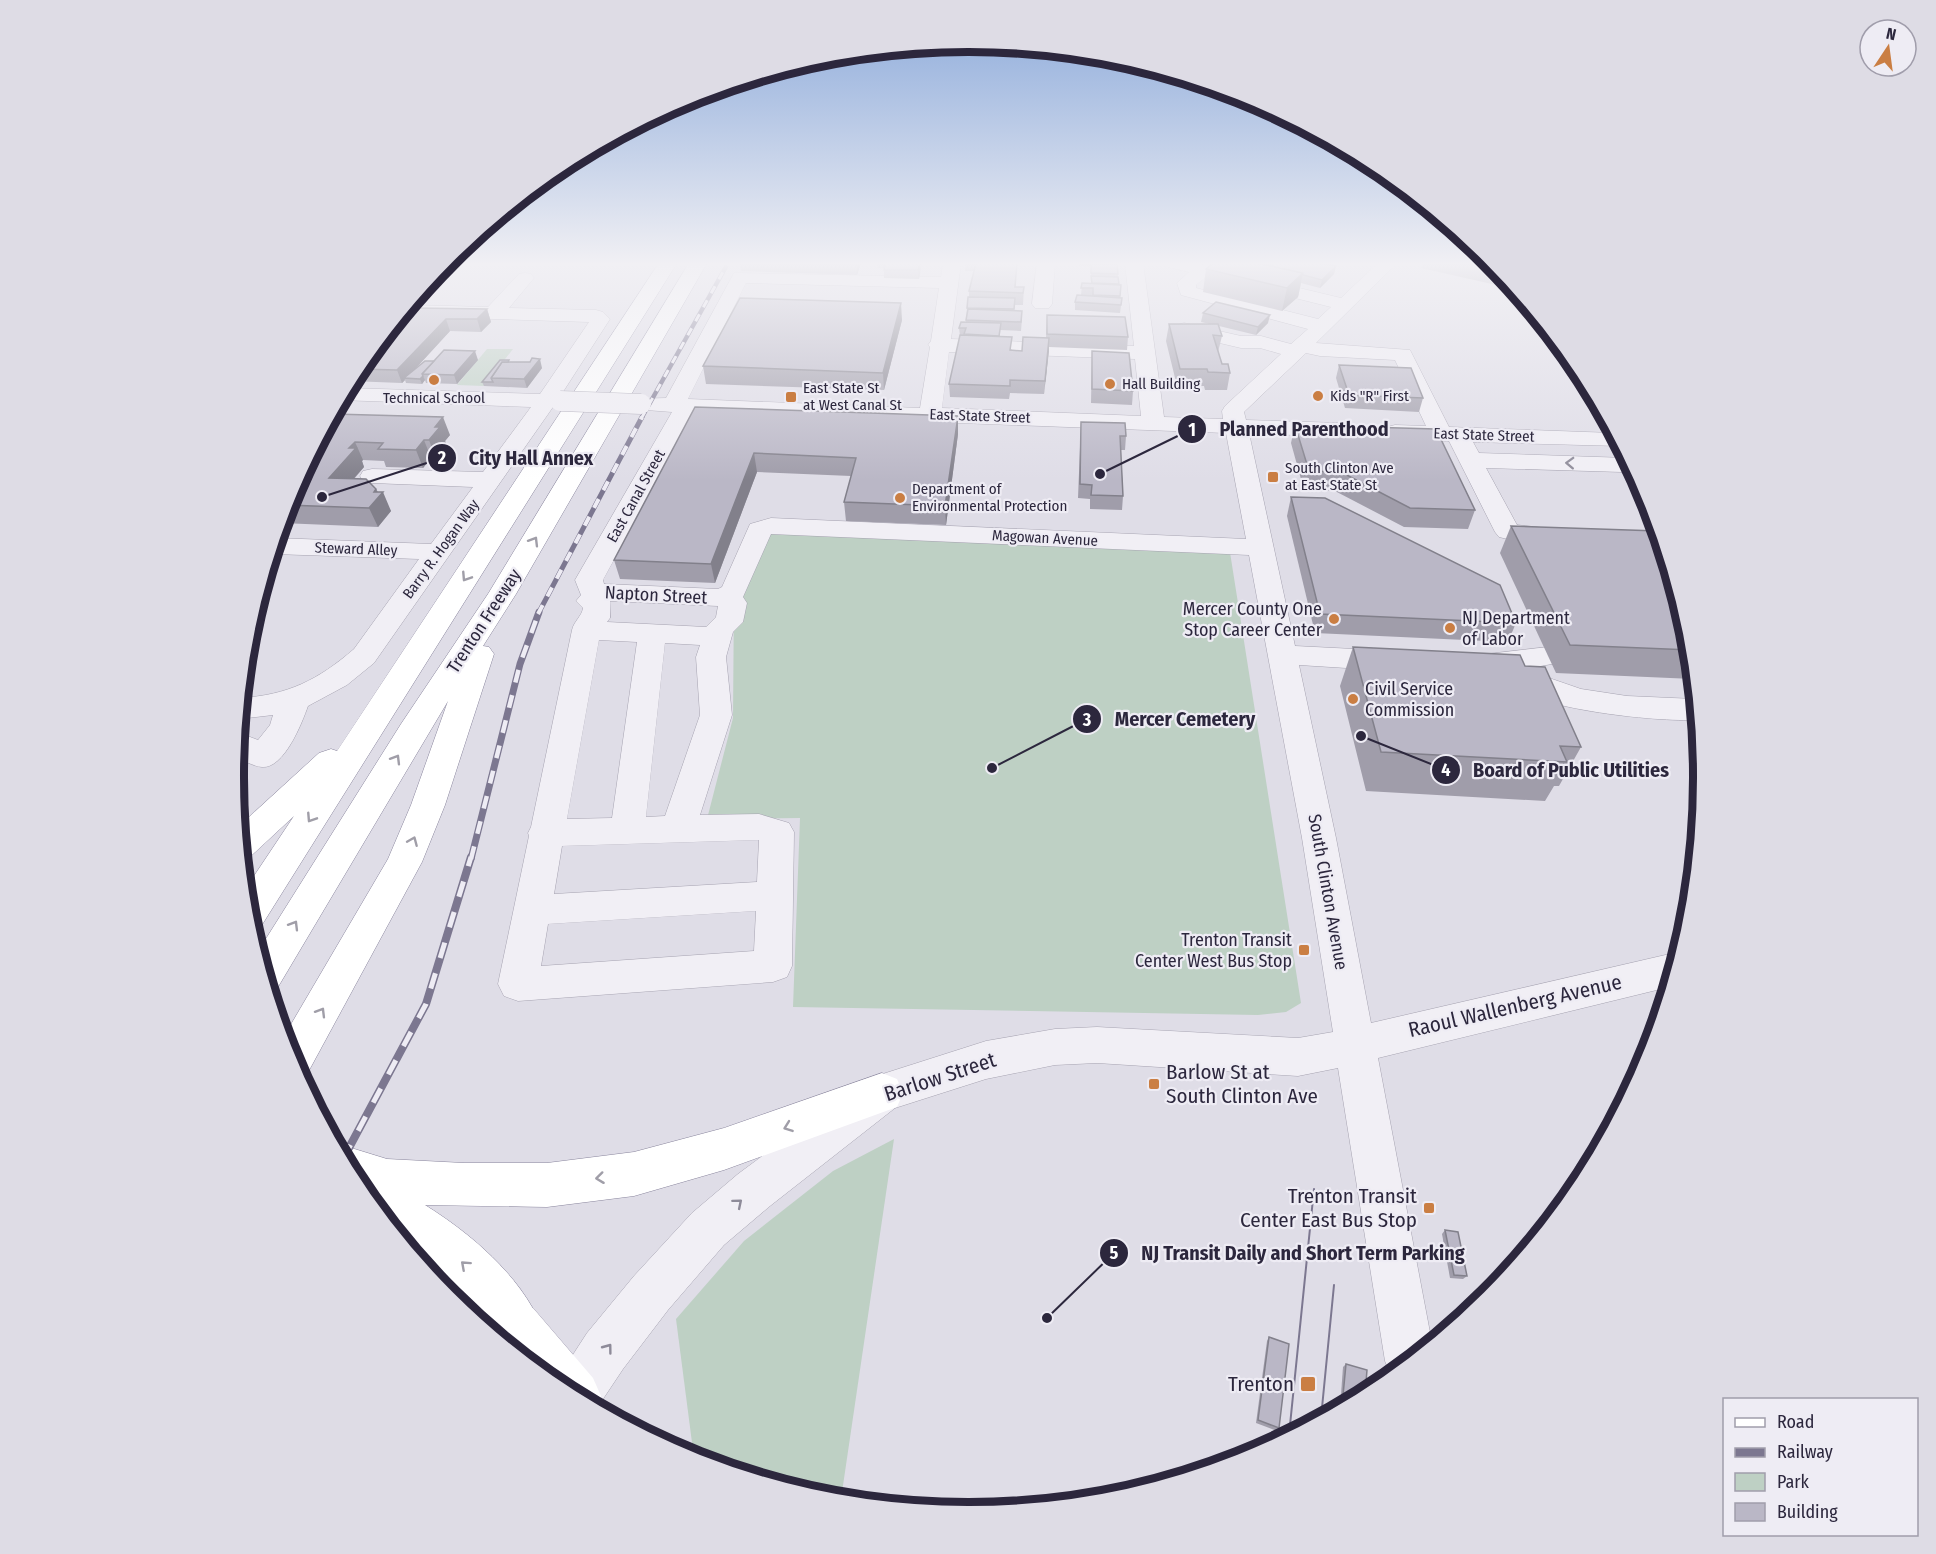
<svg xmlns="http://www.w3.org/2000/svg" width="1936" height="1554" font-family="'Fira Sans Condensed',sans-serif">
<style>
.green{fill:#bed0c4}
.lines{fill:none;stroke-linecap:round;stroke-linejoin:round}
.minor-casing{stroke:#a6a3b1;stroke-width:1}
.major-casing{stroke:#a19db2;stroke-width:1}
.highway-casing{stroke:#89859d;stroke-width:1}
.minor{fill:#f1eff5;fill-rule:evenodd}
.major{fill:#fff;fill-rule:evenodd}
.highway{fill:#fff;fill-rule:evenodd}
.tram{stroke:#7c7790;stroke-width:2}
.rail-far3-casing{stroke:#7c7790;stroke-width:4.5}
.rail-far2-casing{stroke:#7c7790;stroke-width:5}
.rail-far1-casing{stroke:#7c7790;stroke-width:7}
.rail-casing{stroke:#7c7790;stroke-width:8}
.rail-far3{stroke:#eeecf4;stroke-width:3;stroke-dasharray:8;stroke-linecap:butt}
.rail-far2{stroke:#eeecf4;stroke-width:4;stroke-dasharray:10;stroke-linecap:butt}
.rail-far1{stroke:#eeecf4;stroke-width:4.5;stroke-dasharray:13;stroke-linecap:butt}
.rail{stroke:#eeecf4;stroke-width:5;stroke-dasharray:16;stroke-linecap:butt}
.minor-bridge-casing{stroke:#a6a3b1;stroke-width:21;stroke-linecap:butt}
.minor-bridge{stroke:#f1eff5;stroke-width:20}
.wall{fill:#a09daa}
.shaded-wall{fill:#82808b}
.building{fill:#bab7c6;stroke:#82808b;stroke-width:1.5}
.oneway{stroke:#8e8b99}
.oneway2{stroke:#a09ea8}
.poi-dot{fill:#ca7e43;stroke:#eeecf4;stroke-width:2}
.labels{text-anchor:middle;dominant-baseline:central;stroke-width:4.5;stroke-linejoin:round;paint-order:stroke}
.far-poi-label{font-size:15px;fill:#2c273d;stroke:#eeecf4;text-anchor:start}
.far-street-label{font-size:15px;fill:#2c273d;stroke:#eeecf4}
.street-label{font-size:18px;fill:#2c273d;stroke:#eeecf4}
.poi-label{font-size:18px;fill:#2c273d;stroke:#eeecf4;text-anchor:end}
.near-street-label{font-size:21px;fill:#2c273d;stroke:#eeecf4}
.near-poi-label{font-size:21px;fill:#2c273d;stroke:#eeecf4;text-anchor:end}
.rim{fill:none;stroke:#2c273d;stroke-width:8}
.leader{fill:none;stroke:#2c273d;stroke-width:2}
.callout-dot{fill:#2c273d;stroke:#eeecf4;stroke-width:2}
.mark-label{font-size:18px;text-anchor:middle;font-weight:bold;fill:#fff}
.callout-label{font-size:20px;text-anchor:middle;font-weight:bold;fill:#2c273d;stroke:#eeecf4;stroke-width:4.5;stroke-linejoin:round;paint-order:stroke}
</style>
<rect width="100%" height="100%" fill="#dfdde7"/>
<g class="green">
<path d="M487,349H513L484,386L457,385Z"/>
<path d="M759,529L1229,546L1301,1003L1286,1012L1258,1015L793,1007L800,818L707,819L733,718L734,591Z"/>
<path d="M894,1139L841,1499L824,1498L694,1458L676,1319L744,1241L833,1171Z"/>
</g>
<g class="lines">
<defs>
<g id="minor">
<path d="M943,263H961L951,339L1134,346L1125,263H1143L1164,417L1223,419L1222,411L1225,406L1281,354L1260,348H1241L1177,333L1174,329L1177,325L1184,323L1241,336H1261L1291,344L1308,329L1181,295L1177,283L1189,272L1168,267L1165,263H1195L1341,298L1378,263H1397L1316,343L1410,350L1449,427L1613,433L1620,446L1473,442L1479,453L1627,458L1640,483L1628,481L1622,472L1486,468L1517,525L1563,530L1567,535L1563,540C1544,545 1518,542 1499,537L1495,532L1449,441L1395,439L1387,437L1384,432L1387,427L1395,425L1426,426L1395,360L1320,356L1306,353L1244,412L1246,420L1340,423L1348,425L1351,430L1348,435L1340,437L1249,433L1295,646L1394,651L1404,654L1409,661L1404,668L1394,671L1299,665L1336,838L1371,1023L1674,953L1679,954L1669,987L1378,1058L1432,1343L1391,1376L1385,1361L1338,1068L1298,1076L1097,1063L1055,1065L986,1079L895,1108L770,1206L724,1245L668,1310L623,1369L597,1408L554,1384L587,1333L634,1276L692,1213L738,1174L867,1079L986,1041L1055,1029L1097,1027L1298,1038L1333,1032L1302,838L1249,555L771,534L743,597L747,603L743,622L733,632L726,657L732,715L700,815L759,814L789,823L794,832L792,966L787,977L773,982L518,1001L504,996L498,984L529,836L528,833L531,827L572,630C574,621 582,616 583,608L576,601L581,595L575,580L672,412L633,409L630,404L633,399L666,398L734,273L941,277ZM1207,276L1331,307L1318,319L1196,288V285ZM746,283L939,288L931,341L928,345L930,347L920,408L688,399ZM949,352L1135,359L1141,416L942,408ZM694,413L1226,433L1246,539L771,518L750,524L722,587L718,589L604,584L603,580ZM610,601L718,606L716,617L706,627L607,622L610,618ZM599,640L637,642L612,818L567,819ZM665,643L700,645L696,657L700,715L665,816L646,817ZM759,840L757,882L554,894L562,846ZM756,911L754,951L541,966L548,924Z"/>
<path d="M1037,263H1055L1052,304L1049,308H1035L1032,304Z"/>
<path d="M525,273L531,274L534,278L509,308L596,310L603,312L610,319L561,395L568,396L571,401L568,406L553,407L374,663L347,685L308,706C302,723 284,769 262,767C252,766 243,760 235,756L237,732L258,740L270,725L273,715L239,719L241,698C288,695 318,680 354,649L419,559L274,554L272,553L276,538L431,544L473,487L372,483L363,481L360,476L363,471L372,469L483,472L531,407L340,400L347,388L540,394L589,322L400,316L409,305L488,307L519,274Z"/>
<path d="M1548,647L1558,649L1563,656L1558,663L1523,669L1581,689L1627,696L1695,699L1697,720C1659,722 1520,709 1500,677L1503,673L1479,675L1469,672L1464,665L1469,658L1479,655Z"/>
</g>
<path id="major" d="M461,1283L533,1308L593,1378L601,1396L596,1407L559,1388L443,1291Z"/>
<g id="highway">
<path d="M659,263H677L260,928L250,931L244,891L294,816L252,855L241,859L238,827L319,753L331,749L337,751Z"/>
<path d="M689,263H707L516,594L483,646L489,647L494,654L445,805L422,862L306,1076L300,1078L289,1058L283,1038L388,859L411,805L448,701L278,987L268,990L257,953L401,724L488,594Z"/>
<path d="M882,1073L897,1079L903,1093L897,1107L724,1170L634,1196L547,1207L425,1205C470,1233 520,1275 541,1325L533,1342L516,1350L489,1330L453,1284L408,1247L357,1185L339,1151L348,1147L387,1159L464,1163H547L634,1152L724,1128Z"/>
</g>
</defs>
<use href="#minor" class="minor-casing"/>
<use href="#major" class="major-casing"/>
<use href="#highway" class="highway-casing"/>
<use href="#minor" class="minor"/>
<use href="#major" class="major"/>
<use href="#highway" class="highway"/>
<g class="tram">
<path d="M1321,1418L1334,1285"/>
<path d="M1289,1435L1314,1189"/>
</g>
<defs>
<path id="rail-far3" d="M641,419L728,263"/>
<path id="rail-far2" d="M538,614L642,417"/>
<path id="rail-far1" d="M471,859L520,664L539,612"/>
<path id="rail" d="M343,1159L426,1004L471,857"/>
</defs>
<use href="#rail-far3" class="rail-far3-casing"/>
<use href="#rail-far2" class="rail-far2-casing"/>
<use href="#rail-far1" class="rail-far1-casing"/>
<use href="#rail" class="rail-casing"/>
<use href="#rail-far3" class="rail-far3"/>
<use href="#rail-far2" class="rail-far2"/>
<use href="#rail-far1" class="rail-far1"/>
<use href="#rail" class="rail"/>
<defs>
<path id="minor-bridge" d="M560,401L641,404"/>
</defs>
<use href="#minor-bridge" class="minor-bridge-casing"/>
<use href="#minor-bridge" class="minor-bridge"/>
</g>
<g class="wall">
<path d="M740,263H861L857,275L741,271Z"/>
<path d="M877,263H922L919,279L884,278V268H877Z"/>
<path d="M965,263H1002L1016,287H1024L1023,305H1015L1014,311L1022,319L1021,331L1000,330V336L1012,350L1022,351L1046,338L1047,315L1128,337L1127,350L1049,347L1044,394L1010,393L1009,399L950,397L949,384L960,336L959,328L966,322L967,308L969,297V291L974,271H965Z"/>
<path d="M1079,263H1117L1118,277L1119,284L1121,285L1120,298H1122L1120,313L1075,310V302L1081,296L1082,283H1091V266H1079Z"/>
<path d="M1259,263L1336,266L1334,274L1320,288L1301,283L1298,297L1282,311L1203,292L1206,269Z"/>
<path d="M1423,263H1492L1514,289L1421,268Z"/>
<path d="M417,308L487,309L491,322L481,332L450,331L415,369L434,361L478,360L457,384L426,383L425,380L422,384L406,383L405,380L402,383L350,381L357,368Z"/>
<path d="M1203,313L1268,323L1256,335L1219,326L1222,336L1218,352L1222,364L1230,373L1227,390H1205L1204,386H1177L1166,341L1169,324H1210L1201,322Z"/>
<path d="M902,320L884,390L706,384L703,366Z"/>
<path d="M1092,351L1133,391L1132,405L1091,403Z"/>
<path d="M509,362L542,368L527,388L484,386L482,382Z"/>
<path d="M1339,365L1423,398L1419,412L1345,408L1336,378Z"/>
<path d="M695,407L958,416V434L946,525L846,521L844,502L851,476L757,472L715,583L620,579L614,560Z"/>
<path d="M333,414L450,435L445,441L447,445L436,459L431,458L423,468L386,467L384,461L363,460L362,461L364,467L354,479L376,489L391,511L378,527L281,523L289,495Z"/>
<path d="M1081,422L1126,436L1125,450H1121L1123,496L1122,510L1090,509V499L1078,498Z"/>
<path d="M1295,425L1475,510L1468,529L1404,527L1335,491L1304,490L1291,443Z"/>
<path d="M1291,497L1516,623L1508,642L1315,633L1287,516Z"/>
<path d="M1511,526L1689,634L1693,679L1556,673L1500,553Z"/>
<path d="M1353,647L1525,666L1581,747L1559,786H1554L1545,801L1366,791L1340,686Z"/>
<path d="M1613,1121L1579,1186L1548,1224L1559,1195L1577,1164L1597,1139Z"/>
<path d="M1445,1230L1467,1276L1463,1279L1450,1278L1442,1234Z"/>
<path d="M1269,1337L1279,1428L1277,1431L1256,1423L1267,1341Z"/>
<path d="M1346,1364L1365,1394L1340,1408L1343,1367Z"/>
</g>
<g class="shaded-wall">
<path d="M856,263H861L857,275Z"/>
<path d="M920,263V271L919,279L918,270Z"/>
<path d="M1336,266L1334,274L1320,288L1322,280Z"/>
<path d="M1303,273L1298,297L1282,311L1287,288Z"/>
<path d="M901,303L902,320L884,390L883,373Z"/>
<path d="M487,309L491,322L481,332L477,319Z"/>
<path d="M1270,315L1268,323L1256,335L1258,327Z"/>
<path d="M446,319L450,331L406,379L404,378L405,380L402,383L397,370Z"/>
<path d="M1049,338V351L1044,394L1045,381Z"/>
<path d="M475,351L478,360L457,384L454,375Z"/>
<path d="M540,359L542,368L527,388L524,379Z"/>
<path d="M423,376L425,380L422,384L420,379Z"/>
<path d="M958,416V434L946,525L945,506Z"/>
<path d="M443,417L450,435L445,441L447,445L436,459L429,440L435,427Z"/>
<path d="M424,440L431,458L423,468L416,450Z"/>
<path d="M355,442L363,460L362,461L364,467L338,496L329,478L349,448Z"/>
<path d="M754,453L757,472L715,583L711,564Z"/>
<path d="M376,489L379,496L383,492L391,511L378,527L369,508L374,492Z"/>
<path d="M233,781L243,794L235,800Z"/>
</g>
<g class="building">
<path d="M886,263H920L918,270H884Z"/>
<path d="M976,263H1017L1015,287H1024L1023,293L969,291Z"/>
<path d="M1214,263H1256L1303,273L1287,288L1206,269Z"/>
<path d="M1259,263H1319L1336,266L1322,280L1303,275V273Z"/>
<path d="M1472,263H1492L1496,268Z"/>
<path d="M1091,264H1117L1118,274L1091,273Z"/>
<path d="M1091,276L1118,277L1119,284L1092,283Z"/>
<path d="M1082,283L1121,285L1120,296L1093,295V288H1081Z"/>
<path d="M1077,295L1122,298L1121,305L1075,302Z"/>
<path d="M968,297L1015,298L1014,309L967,308Z"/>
<path d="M740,298L901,303L883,373L703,366Z"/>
<path d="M1216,302L1270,315L1258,327L1203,313Z"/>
<path d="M417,308L487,309L477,319H446L397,370L357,369L363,362Z"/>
<path d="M968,309L1022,311L1021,322L966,320Z"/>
<path d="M1047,315L1125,317L1128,337L1047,334Z"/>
<path d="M961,322L1001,323L999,336L964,334L966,328H959Z"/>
<path d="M1169,324H1218L1222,336L1213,335L1222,364H1228L1230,373L1208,372L1207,369H1180Z"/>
<path d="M960,335L1012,337L1010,350L1022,351L1023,337L1049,338L1045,381L1010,380V386L949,384Z"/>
<path d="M376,345H380L363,362Z"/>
<path d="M444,350L475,351L454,375L422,374Z"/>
<path d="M1092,351L1129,353L1133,391L1092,389Z"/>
<path d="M532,358L540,359L524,379L491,378L502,362H530Z"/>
<path d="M500,360H509L508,362H502L491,378L493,382H482Z"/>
<path d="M425,361H434L422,374L423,376L420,379L404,378Z"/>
<path d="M1339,365L1411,368L1423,398L1349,395Z"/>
<path d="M695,407L958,416L945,506L844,502L856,458L754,453L711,564L614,560Z"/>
<path d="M333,414L443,417L435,427H440L429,440H424L416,450L378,449L383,443L355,442L349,448H356L329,478L366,479L376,489L374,492H383L369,508L286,505L289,495L305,466L320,450H313Z"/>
<path d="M1081,422L1125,423L1126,436H1120L1123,496L1091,495L1092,485L1080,484Z"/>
<path d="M1295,425L1436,429L1475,510L1410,508L1341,472L1309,471Z"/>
<path d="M1291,497L1325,498L1500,585L1516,623L1320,614Z"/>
<path d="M1511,526L1658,531L1689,634L1691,650L1570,645Z"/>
<path d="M1353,647L1520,655L1525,666L1545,667L1581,747L1560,746L1567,762L1381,752Z"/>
<path d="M1613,1121L1579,1186L1565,1202L1574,1179L1592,1147Z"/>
<path d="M1445,1230L1458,1232L1467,1276L1454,1275Z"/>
<path d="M1269,1337L1289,1344L1279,1428L1258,1420Z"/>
<path d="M1346,1364L1367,1370L1365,1394L1342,1406Z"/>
</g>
<defs><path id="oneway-chevron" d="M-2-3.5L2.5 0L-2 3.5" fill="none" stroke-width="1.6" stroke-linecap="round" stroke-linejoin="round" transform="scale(1.5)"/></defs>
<g class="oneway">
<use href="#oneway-chevron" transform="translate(1570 463) rotate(-178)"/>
<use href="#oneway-chevron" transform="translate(738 1203) rotate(-40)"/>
<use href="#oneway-chevron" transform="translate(608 1348) rotate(-53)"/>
</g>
<g class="oneway2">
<use href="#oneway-chevron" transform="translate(534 541) rotate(-59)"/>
<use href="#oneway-chevron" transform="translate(466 577) rotate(123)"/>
<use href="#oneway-chevron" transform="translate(396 759) rotate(-59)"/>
<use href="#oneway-chevron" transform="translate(311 818) rotate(123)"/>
<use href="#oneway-chevron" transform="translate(413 841) rotate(-67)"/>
<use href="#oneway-chevron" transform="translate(294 925) rotate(-59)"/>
<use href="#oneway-chevron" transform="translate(321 1012) rotate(-59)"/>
<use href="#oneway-chevron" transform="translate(788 1127) rotate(160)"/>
<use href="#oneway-chevron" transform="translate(600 1178) rotate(173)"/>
<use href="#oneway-chevron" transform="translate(465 1265) rotate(-138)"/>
</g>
<linearGradient id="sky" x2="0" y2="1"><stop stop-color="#8aa9da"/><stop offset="0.55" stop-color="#f1f0f4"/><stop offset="1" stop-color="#f1f0f4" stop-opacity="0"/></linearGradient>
<rect width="1936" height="480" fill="url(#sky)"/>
<g class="poi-dot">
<circle cx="434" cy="380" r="6"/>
<circle cx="1110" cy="384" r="6"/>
<circle cx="1318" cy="396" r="6"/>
<rect x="785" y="391" width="12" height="12" rx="3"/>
<rect x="1267" y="471" width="12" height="12" rx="3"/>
<circle cx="900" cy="498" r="6"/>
<circle cx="1334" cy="619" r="6"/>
<circle cx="1450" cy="628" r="6"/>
<circle cx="1353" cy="699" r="6"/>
<rect x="1298" y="944" width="12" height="12" rx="3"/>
<rect x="1148" y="1078" width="12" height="12" rx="3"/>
<rect x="1423" y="1202" width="12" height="12" rx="3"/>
<rect x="1300" y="1376" width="16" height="16" rx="3"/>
</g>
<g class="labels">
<g class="far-poi-label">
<text x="1122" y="384">Hall Building</text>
<text x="803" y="388">East State St<tspan x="803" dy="17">at West Canal St</tspan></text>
<text x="1330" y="396">Kids "R" First</text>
<text x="434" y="398" text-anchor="middle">Technical School</text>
<text x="1285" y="468">South Clinton Ave<tspan x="1285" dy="17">at East State St</tspan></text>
<text x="912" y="489">Department of<tspan x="912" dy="17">Environmental Protection</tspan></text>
</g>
<g class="far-street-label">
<text transform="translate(980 416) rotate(2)">East State Street</text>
<text transform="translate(1484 435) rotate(2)">East State Street</text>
<text transform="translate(636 496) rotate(-61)">East Canal Street</text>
<text transform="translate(1045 538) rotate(3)">Magowan Avenue</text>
<text transform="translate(356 549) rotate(2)">Steward Alley</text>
<text transform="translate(441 549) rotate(-54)">Barry R. Hogan Way</text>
</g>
<g class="street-label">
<text transform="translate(656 595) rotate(3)">Napton Street</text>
<text transform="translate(484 621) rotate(-57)">Trenton Freeway</text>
<text transform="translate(1328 892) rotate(80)">South Clinton Avenue</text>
</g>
<g class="poi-label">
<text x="1322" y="609">Mercer County One<tspan x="1322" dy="21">Stop Career Center</tspan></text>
<text x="1462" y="618" text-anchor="start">NJ Department<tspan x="1462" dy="21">of Labor</tspan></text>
<text x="1365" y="689" text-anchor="start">Civil Service<tspan x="1365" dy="21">Commission</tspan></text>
<text x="1292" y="940">Trenton Transit<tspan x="1292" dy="21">Center West Bus Stop</tspan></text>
</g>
<g class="near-street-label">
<text transform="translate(1515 1006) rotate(-13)">Raoul Wallenberg Avenue</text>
<text transform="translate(940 1077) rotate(-18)">Barlow Street</text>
</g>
<g class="near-poi-label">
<text x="1166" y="1072" text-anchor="start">Barlow St at<tspan x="1166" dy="24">South Clinton Ave</tspan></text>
<text x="1417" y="1196">Trenton Transit<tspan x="1417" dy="24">Center East Bus Stop</tspan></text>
<text x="1294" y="1384">Trenton</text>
</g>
</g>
<path d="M0 0H1936V1554H0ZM968 52H969A724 724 0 0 1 1693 776V778A724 724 0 0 1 969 1502H968A724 724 0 0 1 244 778V776A724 724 0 0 1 968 52Z" fill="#dedce5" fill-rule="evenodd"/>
<path class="rim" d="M968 52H969A724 724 0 0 1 1693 776V778A724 724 0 0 1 969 1502H968A724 724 0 0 1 244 778V776A724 724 0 0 1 968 52Z"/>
<path class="leader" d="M1100 474L1192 429M322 497L442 458M992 768L1087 719M1361 736L1446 770M1047 1318L1114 1253"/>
<g class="callout-dot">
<circle cx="1100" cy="474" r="6"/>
<circle cx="322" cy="497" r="6"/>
<circle cx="992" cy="768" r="6"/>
<circle cx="1361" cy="736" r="6"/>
<circle cx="1047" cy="1318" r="6"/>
<circle cx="1192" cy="429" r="15"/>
<circle cx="442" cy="458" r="15"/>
<circle cx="1087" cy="719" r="15"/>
<circle cx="1446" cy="770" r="15"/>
<circle cx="1114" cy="1253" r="15"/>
</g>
<g class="mark-label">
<text x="1192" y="436">1</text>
<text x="442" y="464">2</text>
<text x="1087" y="726">3</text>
<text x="1446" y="776">4</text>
<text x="1114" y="1259">5</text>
</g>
<g class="callout-label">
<text x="1304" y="436">Planned Parenthood</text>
<text x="531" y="465">City Hall Annex</text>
<text x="1185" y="726">Mercer Cemetery</text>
<text x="1571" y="777">Board of Public Utilities</text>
<text x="1303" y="1260">NJ Transit Daily and Short Term Parking</text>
</g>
<rect x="1723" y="1398" width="195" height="138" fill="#eeecf4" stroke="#a09dab" stroke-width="1.5"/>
<rect x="1735" y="1418" width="30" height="9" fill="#ffffff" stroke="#a09dab" stroke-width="1.5"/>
<text x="1777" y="1428" font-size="18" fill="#2c273d">Road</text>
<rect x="1735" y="1448" width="30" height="9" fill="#7c7790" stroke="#a09dab" stroke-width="1.5"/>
<text x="1777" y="1458" font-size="18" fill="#2c273d">Railway</text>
<rect x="1735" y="1473" width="30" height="18" fill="#bed0c4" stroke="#a09dab" stroke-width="1.5"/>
<text x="1777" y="1488" font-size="18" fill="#2c273d">Park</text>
<rect x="1735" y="1503" width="30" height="18" fill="#bab7c6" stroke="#a09dab" stroke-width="1.5"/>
<text x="1777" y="1518" font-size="18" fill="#2c273d">Building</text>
<g transform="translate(1888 48) rotate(13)"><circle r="28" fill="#eeecf4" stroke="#a09dab" stroke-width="1.5"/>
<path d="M0-4.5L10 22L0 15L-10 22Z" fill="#ca7e43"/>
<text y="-9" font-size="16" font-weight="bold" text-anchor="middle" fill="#2c273d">N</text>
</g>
</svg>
